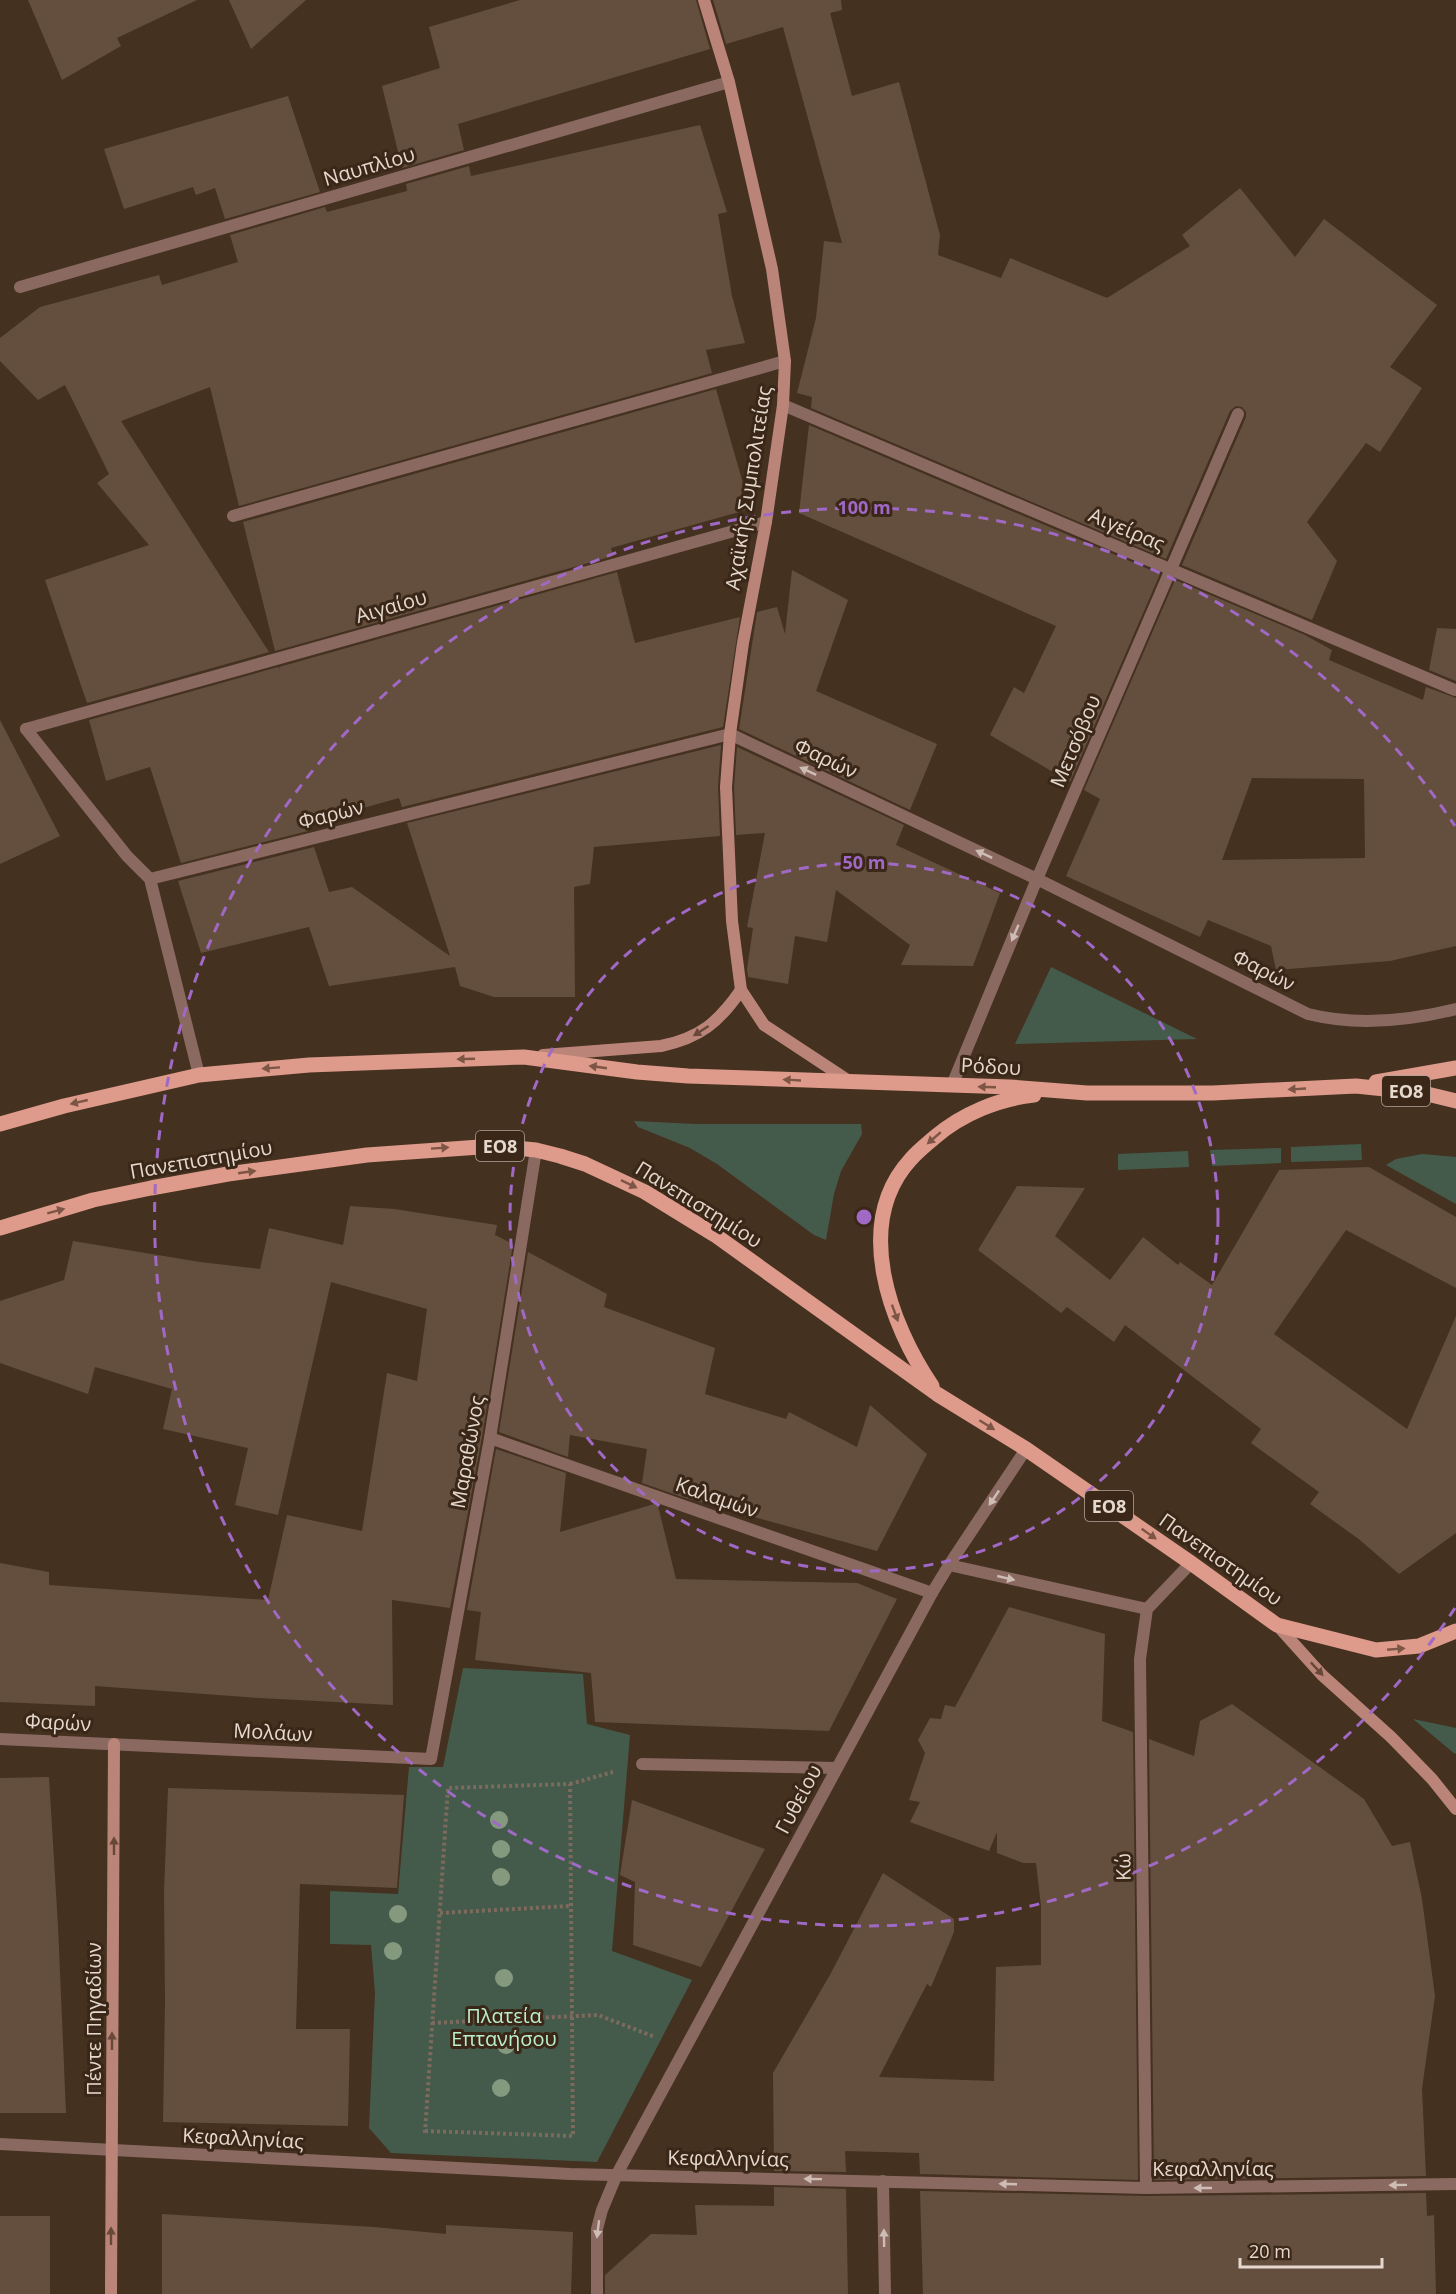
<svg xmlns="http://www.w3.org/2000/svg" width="1456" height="2294" font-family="'Open Sans',sans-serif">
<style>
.green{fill:#445b4c}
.building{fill:#644f3e;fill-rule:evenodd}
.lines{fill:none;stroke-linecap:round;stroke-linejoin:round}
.path{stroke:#7c6b5d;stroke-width:4;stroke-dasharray:3 3;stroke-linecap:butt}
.lane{stroke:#8a6961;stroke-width:12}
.street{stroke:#8a6961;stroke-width:12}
.secondary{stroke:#ba8578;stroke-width:12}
.primary{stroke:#de9a8a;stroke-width:15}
.tree{fill:#85997f}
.oneway{fill:#cebdb4}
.oneway2{fill:#674839}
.oneway3{fill:#7c5545}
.ring{fill:none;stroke:#a069c5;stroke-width:3;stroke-dasharray:10 8}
.labels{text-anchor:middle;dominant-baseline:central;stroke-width:6;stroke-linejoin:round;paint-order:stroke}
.shield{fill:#3a2717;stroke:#b2a498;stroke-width:1.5}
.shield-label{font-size:18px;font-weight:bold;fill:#e5d9cf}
.street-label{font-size:20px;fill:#e5d9cf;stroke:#3a2717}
.park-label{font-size:20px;fill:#baeecd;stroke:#3a2717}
.centre{fill:#a069c5;stroke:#3a2717;stroke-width:3}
.ring-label{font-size:18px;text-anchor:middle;font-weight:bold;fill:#a069c5;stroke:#3a2717;stroke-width:6;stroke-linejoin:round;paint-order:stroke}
</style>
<rect width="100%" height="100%" fill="#443120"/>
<g class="green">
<path d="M1051,967L1197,1039L1015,1044Z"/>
<path d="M634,1121L696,1124H861L862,1134L841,1171L834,1194L826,1240L814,1235L717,1164L690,1148L638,1127Z"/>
<path d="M1361,1144L1362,1160L1291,1162V1147Z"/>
<path d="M1281,1148V1163L1212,1166L1210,1150Z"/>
<path d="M1188,1151L1189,1167L1118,1170V1154Z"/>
<path d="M1422,1154L1456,1157V1204L1386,1165L1396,1159Z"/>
<path d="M463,1668L583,1674L587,1724L630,1735L612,1951L692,1980L597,2162L391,2153L369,2128L375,1993L371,1945L330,1944V1891L398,1894L409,1767H443Z"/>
<path d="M1413,1719L1456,1728V1753L1455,1754Z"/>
</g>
<g class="building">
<path d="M28,0H197L117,38L121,46L62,80Z"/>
<path d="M229,0H306L251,49Z"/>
<path d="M520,0H696L710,49L458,124L464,150L402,168L382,86L440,68L429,27Z"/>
<path d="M713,0H841L842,10L830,13L852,96L899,82L940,235L938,255L1001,278L1010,258L1107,298L1190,246L1182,235L1240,188L1295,257L1324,219L1437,305L1390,367L1422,388L1380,452L1366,443L1307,522L1337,561L1312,620L1182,565L1246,417V412L1242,407L1236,406L1230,411L1166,559L811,408L812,397L797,393L816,318L824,241L842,243L783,27L726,44Z"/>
<path d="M288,96L320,192L225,219L215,188L196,195L193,187L124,209L104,149Z"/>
<path d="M700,125L727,212L718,214L732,296L745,343L706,350L712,373L239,506L210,387L121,421L269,652L87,703L45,580L149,545L97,483L109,474L65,385L38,400L0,361V338L40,307L159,275L162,285L238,262L230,235L325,207L327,212L407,191L406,184L469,166L471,176Z"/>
<path d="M716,389L746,494V510L611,548L613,556L275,651L243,522Z"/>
<path d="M809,425L1160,574L1070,782L990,735L1014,687L1024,693L1056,626L799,513Z"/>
<path d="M792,570L848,600L816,691L937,744L910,810L739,729L757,612L777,607L785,634Z"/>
<path d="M617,572L635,643L740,617L723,727L402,807L399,798L306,824L308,831L181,863L150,767L106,781L89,720L278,667L280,670L279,667Z"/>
<path d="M1175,580L1305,635L1332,650L1329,660L1423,700L1426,687L1456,698V946L1390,961L1276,970L1271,946L1208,920L1200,937L1066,876L1100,799L1084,790ZM1252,778L1364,779L1365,858L1222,860Z"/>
<path d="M1437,628L1456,629V681L1429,670Z"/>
<path d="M0,720L60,836L0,864Z"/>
<path d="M721,745L718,787L720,836L594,847L590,884L574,887L575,997H494L460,986L455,967L329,986L309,927L201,953L178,881L314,847L329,892L352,887L450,956L407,823Z"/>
<path d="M737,747L904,825L896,845L1000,893L973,966L901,965L910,945L836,890L827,942L795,936L788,984L748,977L747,969L753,928L747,927L765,833L736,835L734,787Z"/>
<path d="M1369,1167L1456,1217V1288L1346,1230L1274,1334L1407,1429L1456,1316V1533L1399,1574L1360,1540L1310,1504L1319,1492L1251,1443L1261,1429L1125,1325L1114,1342L1067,1307L1061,1313L978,1250L1017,1186L1085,1188L1055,1236L1110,1280L1143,1237L1178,1265L1180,1262L1212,1285L1279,1170Z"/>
<path d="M350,1206L394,1209L497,1225L495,1235L513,1244L482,1437L450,1608L392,1600L393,1705L259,1698L95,1686V1706L0,1702V1563L49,1572V1585L268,1600L287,1515L362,1531L387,1373L417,1381L427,1309L331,1282L278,1515L235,1505L248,1448L163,1429L172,1389L95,1367L88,1394L0,1363V1301L64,1280L73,1241L200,1262L260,1269L269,1228L343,1245Z"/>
<path d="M528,1252L607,1294L604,1307L715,1348L705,1394L786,1419L789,1412L857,1447L870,1405L927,1454L877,1551L682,1497L642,1483L647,1449L570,1435L568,1457L499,1432Z"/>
<path d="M496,1449L566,1473L560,1532L654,1504L658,1506L676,1579L857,1583L897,1599L829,1731L595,1722L591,1673L475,1660L481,1612L467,1610Z"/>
<path d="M1009,1607L1105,1634L1102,1721L1133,1732L1138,2180L920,2174L919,2153L845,2151L846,2172L774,2171L773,2073L831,1973L883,1873L954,1919V1932L931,1987L927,1984L879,2077L994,2081L996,1967L1041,1965V1906L1036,1863H1023L997,1853V1832L989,1851L910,1822L920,1802L909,1800L925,1753L918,1740L930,1718L941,1719L945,1705L955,1707Z"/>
<path d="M1232,1704L1364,1799L1392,1846L1410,1842L1422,1899L1435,1996L1422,2089L1426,2176L1154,2180L1149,1739L1194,1756L1200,1721Z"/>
<path d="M49,1777L58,1926L66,2113H0V1778Z"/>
<path d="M168,1788L404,1795L397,1888L300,1884L296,2029H350L348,2126L163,2122L165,2002L164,1892Z"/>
<path d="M632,1800L765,1849L701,1967L633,1945L635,1882L620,1875Z"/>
<path d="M774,2187L846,2189L848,2294H605V2275L651,2234L697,2235L695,2205L774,2206Z"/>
<path d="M920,2191L1146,2196L1426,2193L1427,2216L1434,2215L1436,2294H923Z"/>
<path d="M162,2214L374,2227L446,2234V2225L573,2232L571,2294H162Z"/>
<rect x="0" y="2216" width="50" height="78"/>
</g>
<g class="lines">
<g class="path">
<path d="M570,1784L613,1772"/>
<path d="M440,1913L570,1906"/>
<path d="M432,2023L598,2015L655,2037"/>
<path d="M425,2131L573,2136L570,1784L449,1788"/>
<path d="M425,2133L448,1787"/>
</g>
<path class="lane" d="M26,729L127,856L150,879L199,1075"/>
<g class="street">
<path d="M20,287L729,82"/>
<path d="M783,405L1455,690"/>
<path d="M233,516L785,361"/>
<path d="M26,729L766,522"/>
<path d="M150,879L730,734L1037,879L1308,1014C1356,1026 1408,1021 1456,1009"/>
<path d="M952,1085L1037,879L1238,414"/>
<path d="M490,1438L932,1593"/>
<path d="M949,1565L1147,1609"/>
<path d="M0,1739L431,1759L490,1438L536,1150"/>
<path d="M642,1764L837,1768"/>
<path d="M0,2144L570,2174L1146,2188L1456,2184"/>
<path d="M883,2181L885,2294"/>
<path d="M1146,2188L1140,1659L1147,1609L1191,1563"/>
<path d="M597,2294V2229L602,2210L617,2174L932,1593L949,1565L1026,1449"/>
</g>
<g class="secondary">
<path d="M704,0L729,82L772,269L785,361L783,405L766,522L743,643L730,734L726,787L732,921L741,990L764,1025L849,1081"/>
<path d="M543,1055L661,1046C700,1038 719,1022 741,990"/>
<path d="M1277,1625L1322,1675L1391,1737L1432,1779L1456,1809"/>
<path d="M111,2294L114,1744"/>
</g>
<g class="primary">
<path d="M1376,1082L1456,1068"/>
<path d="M0,1124L64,1106L199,1075L309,1065L524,1057L637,1072L688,1076L1010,1087L1087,1093H1213L1356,1086L1423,1093L1456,1101"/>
<path d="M0,1228L93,1200L151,1188L228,1174L367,1155L494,1146L536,1150L560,1156L585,1164L645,1192L715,1235L937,1394L1026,1449L1191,1563L1277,1625L1376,1650L1419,1646L1456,1631"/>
<path d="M932,1386C890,1324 852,1223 911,1159C918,1151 927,1144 935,1137C962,1114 998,1099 1034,1095"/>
</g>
</g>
<g class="tree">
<circle cx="499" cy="1820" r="9"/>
<circle cx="501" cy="1849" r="9"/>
<circle cx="501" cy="1877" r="9"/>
<circle cx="398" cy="1914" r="9"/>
<circle cx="393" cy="1951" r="9"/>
<circle cx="504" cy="1978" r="9"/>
<circle cx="506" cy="2045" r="9"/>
<circle cx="501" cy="2088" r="9"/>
</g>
<defs><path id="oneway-solid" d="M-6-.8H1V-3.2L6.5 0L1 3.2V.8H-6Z" transform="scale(1.5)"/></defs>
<g class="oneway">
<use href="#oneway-solid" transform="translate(808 771) rotate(-155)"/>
<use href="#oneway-solid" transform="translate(984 854) rotate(-155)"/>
<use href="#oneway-solid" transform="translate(1015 933) rotate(113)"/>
<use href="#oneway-solid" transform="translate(994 1498) rotate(124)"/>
<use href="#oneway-solid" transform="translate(1006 1578) rotate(13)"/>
<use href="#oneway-solid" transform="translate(813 2179) rotate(-179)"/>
<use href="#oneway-solid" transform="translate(1008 2184) rotate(-178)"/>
<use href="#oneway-solid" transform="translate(1398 2185) rotate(179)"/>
<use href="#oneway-solid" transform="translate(1203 2188) rotate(180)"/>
<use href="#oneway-solid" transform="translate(598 2229) rotate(97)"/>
<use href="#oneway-solid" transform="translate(884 2238) rotate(-91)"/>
</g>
<g class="oneway2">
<use href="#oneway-solid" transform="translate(701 1031) rotate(147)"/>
<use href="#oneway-solid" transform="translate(1317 1669) rotate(47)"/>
<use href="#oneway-solid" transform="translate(114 1846) rotate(-90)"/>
<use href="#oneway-solid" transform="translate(112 2041) rotate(-90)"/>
<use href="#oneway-solid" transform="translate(111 2236) rotate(-90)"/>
</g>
<g class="oneway3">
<use href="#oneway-solid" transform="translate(466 1059) rotate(178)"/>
<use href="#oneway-solid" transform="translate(598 1067) rotate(-172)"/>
<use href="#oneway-solid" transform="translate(271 1068) rotate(176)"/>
<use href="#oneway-solid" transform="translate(792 1080) rotate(-177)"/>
<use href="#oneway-solid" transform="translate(987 1087) rotate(-178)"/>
<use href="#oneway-solid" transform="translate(1297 1089) rotate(177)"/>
<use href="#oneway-solid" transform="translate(79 1102) rotate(167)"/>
<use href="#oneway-solid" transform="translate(934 1138) rotate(139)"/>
<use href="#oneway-solid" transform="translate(440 1148) rotate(-4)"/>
<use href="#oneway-solid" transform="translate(247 1172) rotate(-8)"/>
<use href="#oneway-solid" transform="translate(629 1184) rotate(26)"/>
<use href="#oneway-solid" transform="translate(56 1211) rotate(-15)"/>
<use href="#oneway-solid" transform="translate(895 1313) rotate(70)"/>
<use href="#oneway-solid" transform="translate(987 1425) rotate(32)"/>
<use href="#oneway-solid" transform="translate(1149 1534) rotate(35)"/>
<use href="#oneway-solid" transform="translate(1396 1649) rotate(-5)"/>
</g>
<g class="ring">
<circle cx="864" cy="1217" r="354"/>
<path d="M1455 1608A709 709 0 1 1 1455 826"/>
</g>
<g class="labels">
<g class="shield">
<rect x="1382" y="1076" width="48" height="30" rx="4.5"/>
<rect x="476" y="1131" width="48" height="30" rx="4.5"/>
<rect x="1085" y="1491" width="48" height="30" rx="4.5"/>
</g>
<g class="shield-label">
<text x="1406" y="1091">ΕΟ8</text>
<text x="500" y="1146">ΕΟ8</text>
<text x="1109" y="1506">ΕΟ8</text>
</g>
<g class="street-label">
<text transform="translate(369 166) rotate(-16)">Ναυπλίου</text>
<text transform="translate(748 488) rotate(-81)">Αχαϊκής Συμπολιτείας</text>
<text transform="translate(1127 529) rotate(23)">Αιγείρας</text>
<text transform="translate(391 606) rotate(-16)">Αιγαίου</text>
<text transform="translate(1075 741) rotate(-67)">Μετσόβου</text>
<text transform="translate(826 758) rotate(25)">Φαρών</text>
<text transform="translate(331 814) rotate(-14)">Φαρών</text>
<text transform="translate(1264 970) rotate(27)">Φαρών</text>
<text transform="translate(991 1066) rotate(3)">Ρόδου</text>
<text transform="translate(201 1159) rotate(-10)">Πανεπιστημίου</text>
<text transform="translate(699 1204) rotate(32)">Πανεπιστημίου</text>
<text transform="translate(467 1452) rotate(-80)">Μαραθώνος</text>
<text transform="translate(717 1497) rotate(19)">Καλαμών</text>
<text transform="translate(1221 1559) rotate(35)">Πανεπιστημίου</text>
<text transform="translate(58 1722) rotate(3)">Φαρών</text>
<text transform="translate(273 1732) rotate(3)">Μολάων</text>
<text transform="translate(798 1799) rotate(-62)">Γυθείου</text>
<text transform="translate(1123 1867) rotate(-91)">Κώ</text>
<text transform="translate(93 2019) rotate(-90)">Πέντε Πηγαδίων</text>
<text transform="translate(243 2138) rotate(3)">Κεφαλληνίας</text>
<text transform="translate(728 2158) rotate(1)">Κεφαλληνίας</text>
<text x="1213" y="2168">Κεφαλληνίας</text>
</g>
<g class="park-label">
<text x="504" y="2015">Πλατεία<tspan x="504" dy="23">Επτανήσου</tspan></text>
</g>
</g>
<circle cx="864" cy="1217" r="9" class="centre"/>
<g class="ring-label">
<text x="864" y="514">100 m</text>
<text x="864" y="869">50 m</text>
</g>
<path d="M1240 2258v9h142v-9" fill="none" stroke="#e5d9cf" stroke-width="3"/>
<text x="1249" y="2258" font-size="18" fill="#e5d9cf" stroke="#3a2717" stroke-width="4.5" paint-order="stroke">20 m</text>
</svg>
